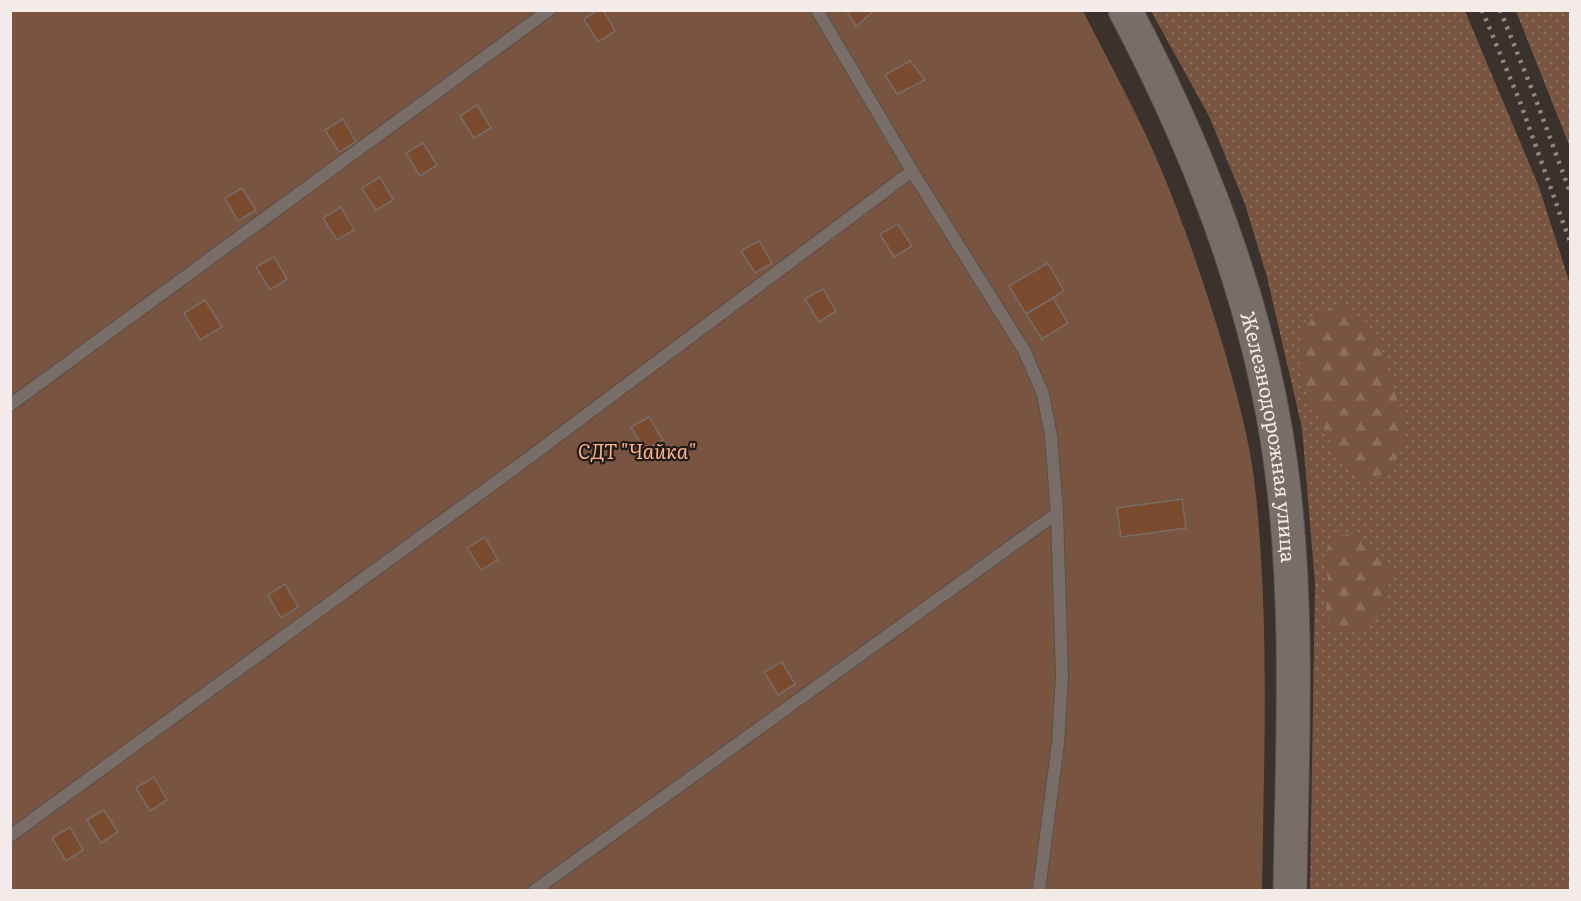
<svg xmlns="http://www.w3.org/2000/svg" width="1581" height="901" font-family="Literata,serif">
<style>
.grass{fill:url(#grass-dots)}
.forest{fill:url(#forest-firs)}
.garden{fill:#795541}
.building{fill:#7b4b30;stroke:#776c67;stroke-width:1.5}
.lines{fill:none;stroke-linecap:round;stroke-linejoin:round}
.lane-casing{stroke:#59504c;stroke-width:14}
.secondary-casing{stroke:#59504c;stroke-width:35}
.lane{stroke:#786d67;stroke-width:12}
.secondary{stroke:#786d67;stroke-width:33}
.rail{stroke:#908783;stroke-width:4.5;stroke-dasharray:3 6;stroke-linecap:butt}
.labels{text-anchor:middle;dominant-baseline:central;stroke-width:4.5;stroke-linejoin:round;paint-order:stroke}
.street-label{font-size:20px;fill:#f2ebe8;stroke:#201b19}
.park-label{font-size:20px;font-style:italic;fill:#fcb085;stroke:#201b19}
</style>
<defs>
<pattern id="grass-dots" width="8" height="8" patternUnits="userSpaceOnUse" patternTransform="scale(1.5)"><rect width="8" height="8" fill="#795541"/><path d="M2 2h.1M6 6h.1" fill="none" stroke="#8c6e5c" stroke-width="1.8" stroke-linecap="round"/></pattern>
<pattern id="forest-firs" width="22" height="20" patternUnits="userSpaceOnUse" patternTransform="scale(1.5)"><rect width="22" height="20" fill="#795541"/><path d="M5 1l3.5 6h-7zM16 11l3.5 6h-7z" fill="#8c6e5c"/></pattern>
</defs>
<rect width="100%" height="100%" fill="#3c322d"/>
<g class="grass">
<path d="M1151,11H1465L1539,187L1570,284V890H1310L1315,583L1302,428L1267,277L1245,204L1209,116Z"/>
<path d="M1516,11H1570V147Z"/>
</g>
<g class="forest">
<path d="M1335,307C1349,310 1360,313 1369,326C1381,342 1407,419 1403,438C1401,452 1395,465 1384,473C1352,498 1327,435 1317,413C1307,392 1294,362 1301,339C1304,330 1310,322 1314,315Z"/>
<path d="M1351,534C1369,542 1379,552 1391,567C1388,589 1387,615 1367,627C1354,635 1345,634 1331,627L1326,612L1328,577L1324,558L1329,544L1337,536Z"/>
</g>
<path class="garden" d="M10,11H1083C1103,51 1126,92 1145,133C1177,202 1202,276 1224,349C1236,391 1248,434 1254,478C1270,614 1264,753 1262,890H11Z"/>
<g class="building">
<path d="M598,10H603L615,31L598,42L584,19Z"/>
<path d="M846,10H875L856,26Z"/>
<path d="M910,61L925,80L897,94L885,75Z"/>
<path d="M477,105L491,128L474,138L460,116Z"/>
<path d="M343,119L356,142L339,152L325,130Z"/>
<path d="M423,143L437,165L420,176L406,153Z"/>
<path d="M380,177L393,200L376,210L362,188Z"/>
<path d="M242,188L256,210L238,221L225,198Z"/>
<path d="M341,207L354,230L337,240L323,218Z"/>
<path d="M898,224L912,246L894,257L880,234Z"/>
<path d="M759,241L772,263L755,273L741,251Z"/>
<path d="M274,257L287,279L270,290L256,267Z"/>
<path d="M1048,263L1064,291L1026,314L1009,286Z"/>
<path d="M823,289L836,311L819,322L805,299Z"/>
<path d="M1053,298L1068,323L1042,339L1026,314Z"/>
<path d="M205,300L222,327L200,340L184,313Z"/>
<path d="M649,417L663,440L645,450L631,427Z"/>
<path d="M1182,499L1186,528L1121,537L1117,508Z"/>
<path d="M485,537L498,560L481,570L467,548Z"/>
<path d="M285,584L298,607L281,618L268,595Z"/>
<path d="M782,662L795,684L778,695L764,672Z"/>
<path d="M154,777L167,800L150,811L136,788Z"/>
<path d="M104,810L118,832L101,843L87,820Z"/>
<path d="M70,827L83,850L66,861L52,838Z"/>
</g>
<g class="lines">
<defs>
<g id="lane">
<path d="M817,10L912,171L1024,350L1043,394L1051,436L1057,513L1062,676L1058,743L1039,890"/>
<path d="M10,405L549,10"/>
<path d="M10,836L526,460L912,171"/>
<path d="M535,890L1057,513"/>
</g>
<g id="secondary">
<path id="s1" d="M1125,10C1200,152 1260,306 1281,466C1300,606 1292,750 1290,890"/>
</g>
</defs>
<use href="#lane" class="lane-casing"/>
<use href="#secondary" class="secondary-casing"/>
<use href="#lane" class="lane"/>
<use href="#secondary" class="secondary"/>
<g class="rail">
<path d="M1482,10L1520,102L1570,242"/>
<path d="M1500,10L1535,97L1570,192"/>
</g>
</g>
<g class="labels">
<g class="street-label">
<text stroke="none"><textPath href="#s1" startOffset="454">Железнодорожная улица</textPath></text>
</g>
<g class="park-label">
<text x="637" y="450">СДТ "Чайка"</text>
</g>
</g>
<rect width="1581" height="901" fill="none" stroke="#f2ebe8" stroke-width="24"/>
</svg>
